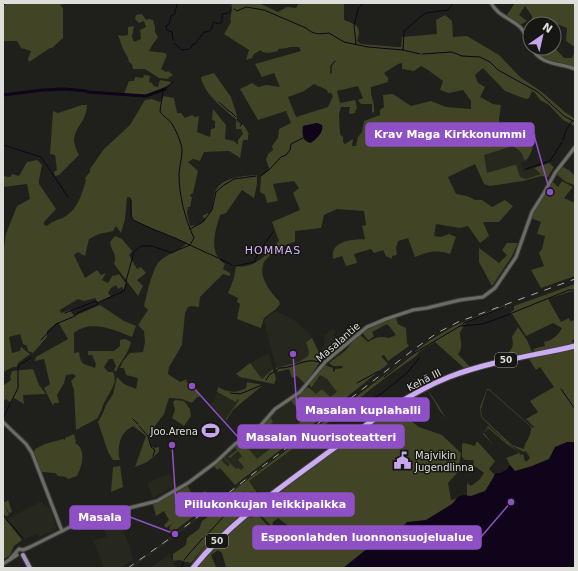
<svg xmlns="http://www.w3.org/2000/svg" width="578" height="571" font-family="'DejaVu Sans',sans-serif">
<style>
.built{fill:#26281e}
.green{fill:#414525;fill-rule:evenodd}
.water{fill:#0f041a}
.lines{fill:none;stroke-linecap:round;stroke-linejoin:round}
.stream{stroke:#0f041a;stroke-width:1}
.river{stroke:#0f041a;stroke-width:3}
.minor-casing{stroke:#3c3c39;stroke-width:5}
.major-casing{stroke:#3c3c39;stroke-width:6}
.highway-casing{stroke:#3c3c39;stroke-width:7}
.minor{stroke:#6b6c66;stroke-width:3}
.major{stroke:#a592b9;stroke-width:4}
.highway{stroke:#cbabf1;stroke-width:5}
.rail{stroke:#ababa7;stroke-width:1;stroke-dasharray:7 7;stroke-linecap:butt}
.labels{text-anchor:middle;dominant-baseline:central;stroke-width:3;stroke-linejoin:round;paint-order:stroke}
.shield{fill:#161612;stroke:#a2a29f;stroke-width:1}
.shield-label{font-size:9px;font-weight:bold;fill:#dededb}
.street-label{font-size:10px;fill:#dededb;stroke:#161612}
.poi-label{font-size:10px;fill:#dededb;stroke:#161612;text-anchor:end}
.neighbourhood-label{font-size:11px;letter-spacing:1px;fill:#d4b5fa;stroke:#161612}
.leader{fill:none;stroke:#8f50c5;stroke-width:1.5}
.callout-dot{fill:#8f50c5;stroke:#161612;stroke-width:1.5}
.callout{fill:#8f50c5;stroke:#8f50c5;stroke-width:1.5}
.callout-label{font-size:11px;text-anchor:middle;font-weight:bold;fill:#fff}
</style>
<rect width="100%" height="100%" fill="#1f1f1b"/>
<g class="built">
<path d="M513,146L521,152L525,161L521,163L524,171L534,168L541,174L526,179L487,173L483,155Z"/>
<path d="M276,311L297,322L308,332L312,338L309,339L306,342L309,352L308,356L299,362L276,368L264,321L266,318Z"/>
<path d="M334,329L336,333L333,335L343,343L326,356L321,348L324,347L325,335L328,332Z"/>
<path d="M269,353L273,369L262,379L250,363Z"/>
<path d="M320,375L327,379L337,392L330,397L327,396L316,394L310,389Z"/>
<path d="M217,392L229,399L231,395L240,400L225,420L210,405L214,400Z"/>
<path d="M290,400L305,418L289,432L259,464L242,441L253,434L275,411Z"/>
<path d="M316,431L326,442L332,446L262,498L249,481Z"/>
<path d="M235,445L242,456L244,467L241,470L228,467L221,460V459Z"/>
<path d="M260,467L262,469L204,515L145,559L132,568H127L149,553Z"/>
<path d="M170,473L176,485L153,498L147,483Z"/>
<path d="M42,501L45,506L50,507L56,527L55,530L39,537L37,534L24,539L7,519Z"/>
<path d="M118,516L132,554L133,560L121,568H104L93,540L107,537L101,522Z"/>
<path d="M169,554L173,561L175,568H150Z"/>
</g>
<g class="green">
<path d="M6,3H69L60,5L63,8V38L52,48H50L29,62L28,59L31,51L21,48L17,41H3V6Z"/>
<path d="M231,3L261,4L278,12L287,7L296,8L299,3H344V20C357,25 362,26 357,41L361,44L397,47H401L402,37L437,34L436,20L445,15L452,21L453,37L467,36L499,55L520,77L542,92L565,112L575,119V126L563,120L549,105L540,100L535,93L532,91L529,98L526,99L505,91L483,68L475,75L478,83L485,87L480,97L493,104L501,105L499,119L501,131H495V133L499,134L500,138H502V134H536C533,143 533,155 525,161L521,152L513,146L484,155L487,173L514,165H516L520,177L526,179L541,174L534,168L549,163L554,167L548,177L541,176L523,181L490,186L484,184L475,164L448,177L456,194L467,196L475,200H482L492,207L505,200L513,206L499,222H483L489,236L480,243L468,226L460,228L436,224L434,236L441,237L449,234L456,237L450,254C437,249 427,252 415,257L408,238L398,241L396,248L397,255L392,256V259L386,256L383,250L374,253L371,249L354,254L357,263L346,266L342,256L333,259C330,240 352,240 365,239L362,226L366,225L364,211L337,209L324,215L321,228L295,231V242C286,244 280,247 273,253C269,257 264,260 263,265C259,279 271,292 279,301L280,304L276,309L264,318L261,328L237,319L240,304L237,302L238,298L228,293L234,278L236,266C255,269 267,254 279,241L272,222L300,210L293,193L299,188L294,181L273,184L278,201L267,203L265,195L260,192L261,176L268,171L269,168L266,160L268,154L273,150L272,146L278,138L279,129L291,123L286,111L258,120L240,89L252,83L258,87L267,85L280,87L274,73L262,77L255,64L301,51L299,47H289L288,48L278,49V51L268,53L262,52L261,50L254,54L252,58L246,60L249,50L224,34L231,22C229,16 234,10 231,3ZM402,63V69L414,71L421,66L428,70L443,81L440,90L449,93L463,90L471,101V109L446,107L431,101L411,106L393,94L383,95L384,107L380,110V115L364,121L362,132L358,137L356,146H352L353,139L345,144L343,142V137L340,134L339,114L341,107H350L349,113L350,114L355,113L357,107L355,100L340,103L337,91L358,86L363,98L358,100L361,104H372V113L374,112C375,101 370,98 371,87L388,82V78L384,73L398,64ZM314,84L327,90L328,93H331L333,96L328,107L296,117L288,97L304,91ZM317,123L322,125C324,132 317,136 313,141L304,140L303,135V126Z"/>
<path d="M515,3H575V47L566,41L567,28L557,24L554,27V24H532V16L525,6L519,15L527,21L520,25L506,16Z"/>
<path d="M142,14L146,20L149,19L153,20L155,27V32L158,37L151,47L149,51L165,53L167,55L161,69L166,72L168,71L173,75L167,79L159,78L145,69H133L132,64L129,62L128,58L123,49L118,35L123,36L128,35V27L134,26L132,37L134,42L141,39L140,30L146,27L144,21L139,23L135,19L136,15Z"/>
<path d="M554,47L564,58H572L574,53L575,68C561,61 543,64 534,48Z"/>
<path d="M214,73L231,97L237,116V118L245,127L249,134L248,135V140H243L240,158L229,151L204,152L200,161L193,159L188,162L198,171L193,193L190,195L192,198L190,207H188L187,213L190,226C197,225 202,224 206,218H204L202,216L208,213L209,214C214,207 212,201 215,193C220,177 243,176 257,175V184L254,198L242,190L226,213L220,215C215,231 208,254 225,264L223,269L230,273V276L223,274L200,297L199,307L192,306L188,307L185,313L182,345L169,367L168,374L180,382L187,379L186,381C190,387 197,390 200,397H197L192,403L182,399L169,398L164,414L149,434L151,446L155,448L159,447V452L147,462L135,467L146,436L133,426C131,428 127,429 125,432C119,438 117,452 120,460H113L108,452L98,422L103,413L106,405L113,394L117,377L124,384L136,389L138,378L126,375L124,368H120L123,361L130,353L143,352L145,342L144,331L138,325L148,310L144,306C147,295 152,267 161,260C169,253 180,251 187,243L132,220L131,198L128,197L127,198L125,219L121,233L116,226L113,231L99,234L89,239L85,256L78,252L74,255L85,278L97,270L101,275L106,273L102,280L108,283L113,275L114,276L119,274L126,284L124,290L122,287L118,289L116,285L111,288L108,293L111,296L98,303L95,298L84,301L78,299L60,310L61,313L70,310L74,316L100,305L124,321L136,326L132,337C115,330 91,319 74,333V353L79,352C81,367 84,363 95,368L96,364L92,355H88V351H114L120,346V340L125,339L131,342C129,353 120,361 116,372L114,370L116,366L113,359H109L104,367L108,372H113C119,383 108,394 104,403C102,408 100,413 98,418L76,430L74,390L71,381L76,376L73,374L66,375L64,383L57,395L59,403H54L53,406L44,388L50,384L44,359L35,361L36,357L68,339L58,322L47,331V337L33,353L28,351L27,346L23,344L20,334L9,337L12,353L20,351L21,347L30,354L18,363L17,367H13L3,372V254L6,234L17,206L30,199L27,184L3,187V176L10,177L12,174L19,176L27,162L37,160L42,165L39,180V184L56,209L44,222V225L47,226C53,220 60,220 66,216C79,207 82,193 86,180L85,178L90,172V169L104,149L130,125L145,100L152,99L160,102L164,96L174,98L177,113H181L185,118L192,115L195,117L199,116L197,132L210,137L211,129L215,128V121L212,120L213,109L226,125L225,139L234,141L238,145V140L243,134L241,129H236V121L242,125C229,112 204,96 201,77Z"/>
<path d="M144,75L150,76L149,82L152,83L154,86L158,87L160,80L171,82L170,84L150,95L124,94L129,81H134L135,77L143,78Z"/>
<path d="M82,105H87C86,128 65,130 79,155L59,175L55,176L54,172L57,170L55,155L50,154L53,111L58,113Z"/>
<path d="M563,167L569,170L575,176L574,185L566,182L556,174Z"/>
<path d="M562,181L573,187L564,198L575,203V276L541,288L531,270L544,266L539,253L542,249L545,236L537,234L541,222L531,218L551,182L554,183L558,187Z"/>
<path d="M115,236L122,239L132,251L129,255L137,269L141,267L146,273L137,280L143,286L138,296L114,264C118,253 111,252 110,242Z"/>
<path d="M507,243H518L512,256L492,286L479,262V248L499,263L507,255L502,250Z"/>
<path d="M575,284V291L569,292L548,299L561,322L569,318L570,321L575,320V338L572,341L573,343H575V344L535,352L533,349L545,346L544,342C551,341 559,335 562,328L553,323L526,336L511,312L514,310V306Z"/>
<path d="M505,305L506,308L504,307C497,310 470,319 466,323C464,325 461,330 460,333C460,341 464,347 458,354L470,367L464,368L435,342L420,351L416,356L385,378L333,419L249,481L256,491V492H250L244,500V501L247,500L248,504L242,507L229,494L429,341L454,326Z"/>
<path d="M396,318L398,324L406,328L407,343L409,346L388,361L384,355L381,356L388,364L296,438L235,485L220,468L217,470L214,466L222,459V461L228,467L230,464L223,457H224L236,469L238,468L241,470L244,467L238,460L242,456L238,451L231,457V458L228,457L237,450L234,446L242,441L257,459L272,447L261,432L250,439L249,438L245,441L244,440L253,434L270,417L273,422L263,432L269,438L273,434L269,439L276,445L280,442L279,440L305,418L290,400L301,393L308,387L316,394L322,389L330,397L337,392L327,379L320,375L311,388L309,384L325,365L333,368V372L335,371V369L343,368L342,366H333L329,363L345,351L359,334L368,342C375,337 380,336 389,338L396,335L389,326L387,324L372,332L374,336L369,340L367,339L362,332L389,319Z"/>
<path d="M518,327L527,340L532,352L507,359L506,356C512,348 514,348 512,337Z"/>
<path d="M312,338L322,359L305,384L297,376L292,378L289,369L277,372L276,368L299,362L308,356L309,352L306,342Z"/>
<path d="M575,347V568H226L222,553L218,550L211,555L216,567L202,568L198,566L209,552L247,515L251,518L258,515L269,527L285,547H287L301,540L308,539V536L298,527L291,528L278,518L273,522L272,527L260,514L263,509V503L378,419L426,389C430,391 443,414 448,420L440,411L428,391L418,395L395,411L406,422L411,421L419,427L442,435L461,453L458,472L448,483L451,500L467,496V483L471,486L479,480L484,473L473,465L474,462L473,460H465L462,457V444L464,443L475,446L476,442H478L495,461L489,469L494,474V476L507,469L510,465L506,458L519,453L518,451L509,446L488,428L484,433L494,446L483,434L488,426L509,445L519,451L520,455L523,454L525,461H527L530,458L526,451L524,452L508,444L481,417L480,407L487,389H489L533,428L534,427L526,419L538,412L530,401L554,387L540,367L536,370L529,359ZM487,390H489L531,427C532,436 525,441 524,449L512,445L482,417L481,409Z"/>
<path d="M250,363L262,379L273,369L276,379L274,384L240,377L236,374Z"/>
<path d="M33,369L39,385L46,394L23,395L24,404L14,398L11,403L6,399L4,401L3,386L11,380L10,377L12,371Z"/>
<path d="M247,382L263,385L233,410L226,421V419L239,400L237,399L236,402L217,392L218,387C228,392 235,394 246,388Z"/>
<path d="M175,400L184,401L190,409L191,416L184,426L172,418L175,410L173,402Z"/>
<path d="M74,434L76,442L75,443C87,449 82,467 77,476L68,479L66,477L58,476L55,473L41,472L34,453L35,449L45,444L63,439L65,440V438Z"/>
<path d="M120,466L123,487L111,492L113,467Z"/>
<path d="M187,485L194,498L205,491L213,501L172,533L169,528L172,524L166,528L164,525L169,520L164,511L156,516L153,504Z"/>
<path d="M8,500L12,512L9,513L4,503L9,515L4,517L22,540L14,546L10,555L3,560V501L6,502Z"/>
<path d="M235,503L245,513L194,564L192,563L207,543V540L205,545L191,563L179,560L173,561V554L186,545L187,538L199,529L202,521L225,505L230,507Z"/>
</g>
<g class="water">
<path d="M317,123L322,125C324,132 316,140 310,143C302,140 302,133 303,126Z"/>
<path d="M567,442H575V568H343L378,540L397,534L407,522L426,520L452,504L458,497L463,495L471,496L485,491L496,473H500L507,469L510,465L515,471L532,466L549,459L555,447Z"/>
</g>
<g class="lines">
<g class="stream">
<path d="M3,6L6,3"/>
<path d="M234,9L237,11L246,7L264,10L306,28C314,35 319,34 329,33L344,42L368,47L403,50L420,54"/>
<path d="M419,18L426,13L448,10L453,3"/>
<path d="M173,40L172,32L167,30L166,26L169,24L171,16L175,14V11L177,6L176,3"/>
<path d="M174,43L182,50L189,49"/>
<path d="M356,44L354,26L358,9L361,6L362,3"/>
<path d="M191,48L192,45L195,44L204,32C213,32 210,29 214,22L218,24L222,22V14L228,13L231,10"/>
<path d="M403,50L404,31L418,19"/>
<path d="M422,54L452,52L462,56L480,57L490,62L498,70L538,92L564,116L575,122"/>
<path d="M331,73V66L335,61"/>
<path d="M173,82L163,91L160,111C162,116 169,119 172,124C176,130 179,138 181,144C184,153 179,165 179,175C179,195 185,219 194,238L190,245L178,250"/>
<path d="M219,102L230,112"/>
<path d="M231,112L236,117"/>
<path d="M237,119L242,124L240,126"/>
<path d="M563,140L566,130L572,121"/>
<path d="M3,145L41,157L68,197"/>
<path d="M526,169L550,161L562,142"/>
<path d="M261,176L270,169L281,157L286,155L290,150L291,144L303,138"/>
<path d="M131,200V215L133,220L157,231"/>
<path d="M190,229L203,222L212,210L216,192L224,185L234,179L256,176"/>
<path d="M158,231L172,237"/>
<path d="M173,237L209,254"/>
<path d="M210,254L218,258"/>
<path d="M220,259L232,265"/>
<path d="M236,266L255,262L257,255L273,232"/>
<path d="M126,281L134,252L141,246H152L172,253L177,250"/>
<path d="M65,313L96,301L97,303"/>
<path d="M512,313L569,290H575"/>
<path d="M462,326L464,323L504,307"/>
<path d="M41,340L56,324L75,316L77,313L98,304L97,303L124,291L126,284"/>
<path d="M276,371L279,368C293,369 304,357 319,362L320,360"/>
<path d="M384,377L413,354L460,326L483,324L510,314"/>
<path d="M266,380L270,374L274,372"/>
<path d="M357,383L379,371"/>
<path d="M561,389L575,409"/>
<path d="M230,393L240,394L262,385"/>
<path d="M366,402L375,414"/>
<path d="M3,418L18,388V366L31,358"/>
<path d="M133,419L138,424"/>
<path d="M332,420L381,394L408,372L419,358"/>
<path d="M139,426L148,436L151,447L155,450L153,456"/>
<path d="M237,502L244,492"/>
<path d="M3,513L5,517"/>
<path d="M6,519L23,538"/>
<path d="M205,537L235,504"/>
<path d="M184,560L188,555L203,538"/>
<path d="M181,568L183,563"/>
</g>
<g class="river">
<path d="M44,90L65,89L86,91"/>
<path d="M88,92L146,96L165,89"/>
<path d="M3,95L43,90"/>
</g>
<defs>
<g id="minor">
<path d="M491,3C499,17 509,17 520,27C524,31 527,38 530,43"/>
<path d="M532,48C540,65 560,63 575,69"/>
<path d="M3,422L26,444L32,453L62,531"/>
<path d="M10,559L19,549L23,550L30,547L84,520L102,517L129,508L157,501L188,483L216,462L235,444L255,432L275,409L300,392L326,361L367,327L386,319L413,310L427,308L460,300L483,297L495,288L516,257L532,212L544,193L555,173L575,147"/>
<path d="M3,564L17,555"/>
</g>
<path id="major" d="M23,555L30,568"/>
<path id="highway" d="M193,568C230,522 279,489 326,454C365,426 404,395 449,377C490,361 533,356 575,346"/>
</defs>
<use href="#minor" class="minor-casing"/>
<use href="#major" class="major-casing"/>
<use href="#highway" class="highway-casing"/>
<use href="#minor" class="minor"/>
<use href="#major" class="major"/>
<use href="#highway" class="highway"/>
<path class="rail" d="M128,568L169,539L413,350L437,333L458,322L575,279"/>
</g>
<defs>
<symbol id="stadium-bare" viewBox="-9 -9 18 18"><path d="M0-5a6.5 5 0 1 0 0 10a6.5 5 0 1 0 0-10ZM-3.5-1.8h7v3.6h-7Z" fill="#c7a6ef" stroke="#161612" stroke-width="2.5" paint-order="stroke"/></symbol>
<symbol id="civic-bare" viewBox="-9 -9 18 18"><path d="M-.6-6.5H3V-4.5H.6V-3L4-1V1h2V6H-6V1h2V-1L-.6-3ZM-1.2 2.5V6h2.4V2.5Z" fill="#c7a6ef" stroke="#161612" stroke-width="2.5" paint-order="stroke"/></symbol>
</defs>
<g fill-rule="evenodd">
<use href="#stadium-bare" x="198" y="418" width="25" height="25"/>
<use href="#civic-bare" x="390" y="448" width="25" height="25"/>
</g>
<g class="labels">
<g class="shield">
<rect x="495" y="353" width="22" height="14" rx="3"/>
<rect x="206" y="534" width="22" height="14" rx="3"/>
</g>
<g class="shield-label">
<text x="506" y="360">50</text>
<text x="217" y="541">50</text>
</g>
<g class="street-label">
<text transform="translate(338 342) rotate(-41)">Masalantie</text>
<text transform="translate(424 380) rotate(-27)">Kehä III</text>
</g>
<g class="poi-label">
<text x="198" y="431">Joo.Arena</text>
<text x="415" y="455" text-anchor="start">Majvikin<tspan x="415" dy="12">Jugendlinna</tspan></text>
</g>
<g class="neighbourhood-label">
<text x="273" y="250">HOMMAS</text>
</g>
</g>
<path class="leader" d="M550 192L534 135M293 354L297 410M192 386L238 437M172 445L176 504M175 534L130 517M511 502L481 537"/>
<g class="callout-dot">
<circle cx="550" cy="192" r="4"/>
<circle cx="293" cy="354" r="4"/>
<circle cx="192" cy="386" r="4"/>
<circle cx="172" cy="445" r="4"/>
<circle cx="175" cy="534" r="4"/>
<circle cx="511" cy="502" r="4"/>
</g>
<g class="callout">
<rect x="366" y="123" width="168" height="23" rx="4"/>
<rect x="297" y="398" width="132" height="23" rx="4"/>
<rect x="238" y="425" width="166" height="23" rx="4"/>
<rect x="176" y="493" width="178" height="23" rx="4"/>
<rect x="70" y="506" width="60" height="23" rx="4"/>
<rect x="253" y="526" width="228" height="23" rx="4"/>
</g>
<g class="callout-label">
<text x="450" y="138">Krav Maga Kirkkonummi</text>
<text x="363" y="414">Masalan kuplahalli</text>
<text x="321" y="441">Masalan Nuorisoteatteri</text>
<text x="265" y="508">Piilukonkujan leikkipaikka</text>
<text x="100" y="521">Masala</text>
<text x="367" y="541">Espoonlahden luonnonsuojelualue</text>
</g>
<rect width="578" height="571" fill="none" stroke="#dededb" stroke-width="8"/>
<g transform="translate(542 36) rotate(34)"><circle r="19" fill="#161612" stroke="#666662"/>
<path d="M0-3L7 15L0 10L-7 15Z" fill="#c7a6ef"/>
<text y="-6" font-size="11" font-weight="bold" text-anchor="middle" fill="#dededb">N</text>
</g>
</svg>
